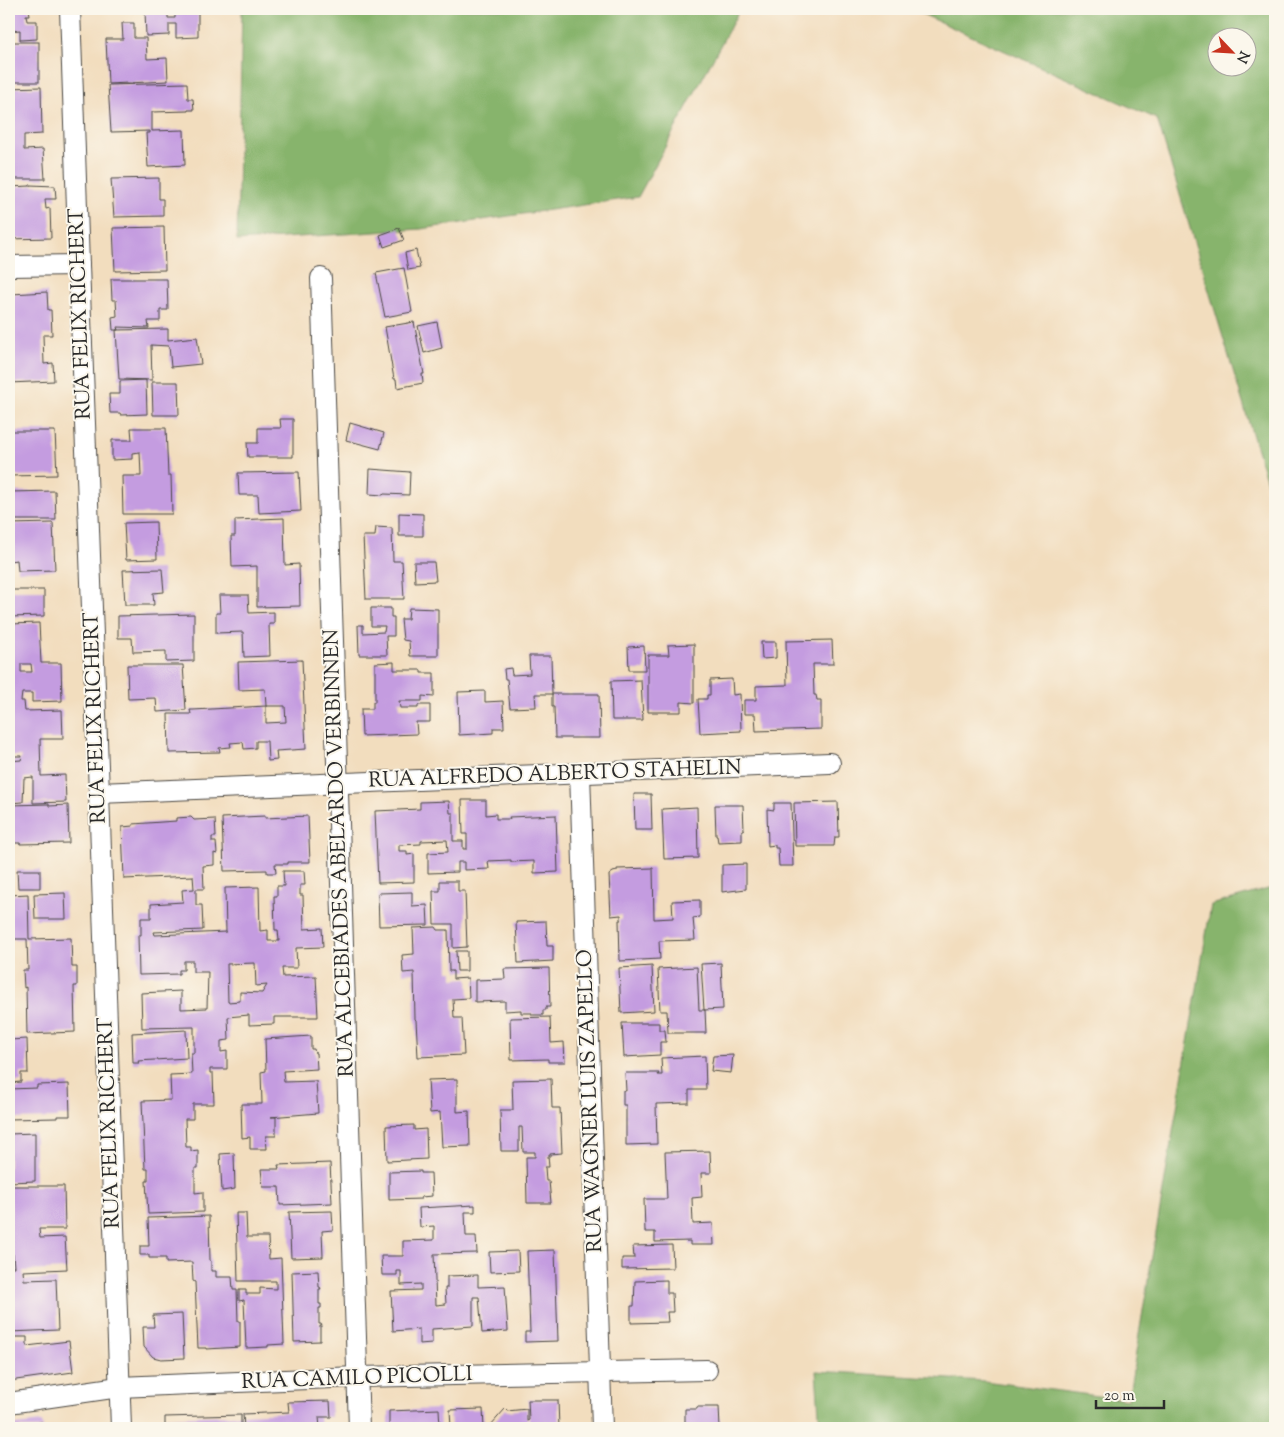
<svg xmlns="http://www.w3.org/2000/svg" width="1284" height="1437" font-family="'Sorts Mill Goudy',serif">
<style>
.forest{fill:#87b46c;stroke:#59704c;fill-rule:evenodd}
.building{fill:#c49ce0;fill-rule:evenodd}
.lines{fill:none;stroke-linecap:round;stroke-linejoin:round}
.street-casing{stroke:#494641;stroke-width:22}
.street{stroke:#fff;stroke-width:20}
.labels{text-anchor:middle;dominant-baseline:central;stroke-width:4;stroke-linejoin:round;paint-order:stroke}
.street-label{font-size:21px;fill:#2b2b2b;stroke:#fbf7ec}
</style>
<rect width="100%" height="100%" fill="#fbf7ec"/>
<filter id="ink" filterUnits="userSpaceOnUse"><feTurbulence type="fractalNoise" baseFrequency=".02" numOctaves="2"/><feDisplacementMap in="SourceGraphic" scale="10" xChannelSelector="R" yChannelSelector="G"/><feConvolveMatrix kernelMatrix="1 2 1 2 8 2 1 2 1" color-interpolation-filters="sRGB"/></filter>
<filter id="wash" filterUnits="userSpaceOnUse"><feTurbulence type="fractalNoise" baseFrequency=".0096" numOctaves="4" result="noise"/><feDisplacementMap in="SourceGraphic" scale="20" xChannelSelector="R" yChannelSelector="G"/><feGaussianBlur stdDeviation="1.12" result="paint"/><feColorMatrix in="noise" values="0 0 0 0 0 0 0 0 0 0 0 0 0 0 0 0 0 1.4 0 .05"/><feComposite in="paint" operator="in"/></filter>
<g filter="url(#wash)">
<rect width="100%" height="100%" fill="#f2ddbe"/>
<g class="forest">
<path d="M242,9H740L638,197L421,229L237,241Z"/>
<path d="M911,9H1275V509L1157,119ZM1216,38H1246V68H1216Z"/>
<path d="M1275,887V1428H820L816,1371L984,1381L1128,1400L1211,905Z"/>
</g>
<g id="blocks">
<g class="building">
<path d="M9,9H29L30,15H26L27,21H37V39L20,40V30L9,31Z"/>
<path d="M175,9H198V37L176,38V24H169V35L146,36L145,11L168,10V18H175Z"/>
<path d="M122,23H134V38H146L147,59L167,58L168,81L108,84L106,39H123Z"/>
<rect x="9" y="42" width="30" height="40"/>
<path d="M187,83L188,99H193L194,110H188V111L152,112V131L184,130L185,165L148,167L146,133H150V131L111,132L108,85Z"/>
<path d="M41,87L42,134L24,135V150L43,149L45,179H9V88Z"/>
<path d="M159,178V199H163V216L114,217L111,179Z"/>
<path d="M30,185L55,186L56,199H45L46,209L50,208L51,238L9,239V187L30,186Z"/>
<path d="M164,227L165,270L115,271L113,228Z"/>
<path d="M399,228L404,240L384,247L380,235Z"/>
<path d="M416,250L420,268L408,270L405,253Z"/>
<path d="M404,268L412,312L385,317L376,273Z"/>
<path d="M111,279H167L168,310H160V321H148L149,328L117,327L118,330H113L112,317L117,316L116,300H112Z"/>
<path d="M9,285H10L11,294L47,292L48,310H51L52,335H43L44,364L53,363L54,381L9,383Z"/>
<path d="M414,322L424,374H422L423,383L397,388L396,379H394L385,327Z"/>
<path d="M437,322L442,348L424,353L418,326Z"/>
<path d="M168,329V340L197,337L201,364L171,367L169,346L151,345L152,380L119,379L116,330Z"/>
<path d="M146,380L147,414L121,415L120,413H110L109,394H120V381Z"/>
<path d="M152,382H178L179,415H153Z"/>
<path d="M280,419H293V457H248L247,443H258V428H281Z"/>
<path d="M350,423L384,433L380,449L346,440Z"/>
<path d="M131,428H166L168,475H171L172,514H123L122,476H141L140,452L132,453V459L112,460V440H132Z"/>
<path d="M9,431H55L57,475L9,476Z"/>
<path d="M370,469L410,472L409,495L384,494L383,495L369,494Z"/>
<path d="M299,472L301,511L259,513L258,495H239L238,473Z"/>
<path d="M55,491L56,520H9V492Z"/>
<path d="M399,513L423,514V536H399Z"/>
<path d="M284,518L285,565L299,564L300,606L257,607V566L232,567L231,536H235V520Z"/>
<path d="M156,522L157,559L126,560L124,523Z"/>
<path d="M53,523L55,570L18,571L17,560L9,561V524Z"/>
<path d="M376,527L392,528L393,561H402L404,599H366L363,536H375Z"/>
<path d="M414,562H434L436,581L415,582Z"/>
<path d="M162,569L164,592L153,593L154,605H125L123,570Z"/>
<path d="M9,590H44V616L9,617Z"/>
<path d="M219,595H248L249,613L274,612V624H269L270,656L244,657L243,632L216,633V613H220Z"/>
<path d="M371,608H391V617H394V636H386L387,655H359L358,625H363V633L384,632L385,626H371Z"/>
<path d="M409,608L438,609V656H410L409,641L403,640L401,619H408Z"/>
<path d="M194,614V661L166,662V651L133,652L132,638H118V616Z"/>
<path d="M39,623L41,663H61L62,701L32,702V693H22L21,701H24L25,711L62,710L63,739H40L41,776L65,775L66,802L33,803V777L24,778L23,802L9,803V761L21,760L22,756H9V624ZM21,664H31L32,672H21Z"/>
<path d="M832,640L833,664H813L814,695H816L817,700H821V729L756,731L755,714H744V700H756V686L787,685L786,641Z"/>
<path d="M761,642H776V658L762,659Z"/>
<path d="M694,644V703L681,702V712H648V655H669L668,645Z"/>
<path d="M644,646L645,670H629L628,647Z"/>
<path d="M529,656H551L552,694H535L536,707L510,708L507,679H505L504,669L511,668L512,675L530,674Z"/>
<path d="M302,660L306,749L276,751L277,760L268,761L267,741H256V748L244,749L243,742L230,743L231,747L219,748L220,752L169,753L168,714H191L190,710H193L266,706V723L286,722L285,706H266L265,689L239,690L238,662Z"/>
<path d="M394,662V670H421V673H434V697L422,696V701H399L400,708H418V705H430V722H416L417,734L362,736L361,709H373V702H375V663Z"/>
<path d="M127,665H183L186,710L157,712L156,698L128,699Z"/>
<path d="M732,679L733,695L740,694L741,731L700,733L698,699H707V695H710V680Z"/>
<path d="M641,680L643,720H612L611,681Z"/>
<path d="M485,691V702L503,701L504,728H493V733L459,735L458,692Z"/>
<path d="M552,694H599L600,738H555L554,707H552Z"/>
<path d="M634,794H651L652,830H635Z"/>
<path d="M462,800H486V815L496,814V819H510L509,817L556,815L558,872L534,873V861L511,862V860L488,861L489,869L464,870V862H458V872L428,873V853L448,852L447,840L421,841V844L399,845V851H407V855L414,854V882L378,883L375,811L420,809V802L449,801L450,813H453V841H463V849H467V834H463Z"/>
<path d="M838,802L839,837H835L834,846H795L794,803Z"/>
<path d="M774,803H791L793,866H779L778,848H775V845L768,846L767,809L774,810Z"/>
<path d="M49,804V806L68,805L69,843L20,844V843H9V805Z"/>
<path d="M715,805H743L744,830H742V841L718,842L717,836H716Z"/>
<path d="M697,807L698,858L664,859L662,809Z"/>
<path d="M265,816V818L308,816L310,862H288V864H275L276,873H267V870L224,871L222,818Z"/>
<path d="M191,817L194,820L215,819L216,837H212V842H216L217,854L214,853V865L203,866L204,889H196V905H202L203,930L154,932L155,935L226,932L225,888L259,887L260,931L268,930V941H279L278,930H275L274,896H277V886H284L283,871H304L305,885H300V895H303L304,929L322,928L323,947L296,948L297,968H282L283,977L316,976L318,1017H274V1024L249,1025V1015L228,1017L229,1040L221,1041V1052L227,1051V1069H210V1073H213L214,1104H193V1119H185L186,1147H191V1151L198,1150V1168H195V1193L203,1192V1212L148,1214L146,1181H148V1169H145L142,1101L171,1100L170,1075L192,1074L191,1053H194V1027L142,1028L141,993L181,991V1009L207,1008L208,972H193V961H184V970H179V974L139,975L138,935H141V918H151V904L183,902L182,890L194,889L193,876L124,879L122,827L133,826V824L176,821V818ZM255,963L256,986L267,985L262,993L240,992V1001L228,1002L227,964Z"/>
<path d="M9,852H11L12,893H9Z"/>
<path d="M746,864V889L722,892V865Z"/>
<path d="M653,868L654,919L673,918L672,901L700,900V917L693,918L695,940L659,941L660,959L620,961L619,920H621V915L611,916L609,875L613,872L617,871V869Z"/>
<path d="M17,870H40V888H18Z"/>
<path d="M440,881H458V891H465L467,947L453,948V924H434L433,891H440Z"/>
<path d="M412,892V906L427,905L428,925L379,926L378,893Z"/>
<path d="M65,893L66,919H35L34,894Z"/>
<path d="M28,894L29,939L71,938L72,967H77V986H74L75,1032L27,1034L26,987L24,988L23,970H28L27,939H9V895Z"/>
<path d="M546,921L547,946H553V961L518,963L516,922Z"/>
<path d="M436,927L438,930H448L449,971H453V979L468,978L469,998L453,999L454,1018H462L464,1055L418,1057L416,1020L415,1019L414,972L403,973L402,955L414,954L413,928Z"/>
<path d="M456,951H467V971H457Z"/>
<path d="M721,963L723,1009L704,1010L701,964Z"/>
<path d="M652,966L654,1011L621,1013L619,968Z"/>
<path d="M697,967L699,1010H705L706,1033H668L667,1011H660L658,969Z"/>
<path d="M549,968L550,1007H546V1010H543V1015H532V1013H521V1010L505,1011V1001L475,1002V980L505,979L504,969Z"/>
<path d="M550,1017L551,1043L564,1042L565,1062H548V1059L511,1060L510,1018Z"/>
<path d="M622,1023H659V1030H665L666,1042H660V1055L624,1057Z"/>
<path d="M186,1030L187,1058L138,1061L139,1063H133L132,1033Z"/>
<path d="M311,1036V1049H314L315,1053H316L317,1069L283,1071L284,1082L316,1081L318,1113L270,1117H276V1136H266L267,1149H250V1137L242,1138L241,1104H262L261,1072L266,1071L265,1039Z"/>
<path d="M27,1039L28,1073H21V1082L9,1083V1040Z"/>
<path d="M733,1055L731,1073L711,1071L713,1056Z"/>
<path d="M705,1056L706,1090H689V1103L656,1104L657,1144L626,1145V1105H623V1090L626,1091L625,1073H659L658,1075H662L661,1058Z"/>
<path d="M457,1079V1112L469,1111L470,1146L442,1147L440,1112L430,1113L428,1080Z"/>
<path d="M551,1079L552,1108H560L562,1153L550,1154V1156H548L549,1167H545L546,1181H549L551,1203H527L526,1157H535V1152H523L522,1127H519V1151H501L500,1110H513L512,1080Z"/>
<path d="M69,1084L70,1116H57V1118L9,1119V1089L37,1088V1085Z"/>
<path d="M414,1125V1130L426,1129L427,1159L387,1161L386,1126Z"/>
<path d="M35,1133V1181L9,1182V1134Z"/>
<path d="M710,1151L711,1173H701L702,1197L692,1198L693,1224L713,1223L714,1245H690V1241L655,1242V1232H645L644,1199H667L665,1152Z"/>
<path d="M234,1153L235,1189L222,1191L220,1154Z"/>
<path d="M330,1163L332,1203L280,1205L279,1187H263L261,1169H279L278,1165Z"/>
<path d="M421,1171V1173H431L432,1196L421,1197V1199L389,1200V1172Z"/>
<path d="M10,1186H64L65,1229H39L40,1238L65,1237L67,1269L23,1271L24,1280L56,1279L58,1330L9,1332V1267H14L13,1254H9V1215H11Z"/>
<path d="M475,1205V1212H465L466,1236H476L477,1253L434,1254L436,1305L446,1304L445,1288H447V1276L478,1275V1287L505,1286L508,1331L482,1333L479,1297H473V1326L432,1329V1343L419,1344V1329L393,1331L391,1291L421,1290V1284L401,1285V1271H397V1275H382L381,1256H403V1241L434,1240V1226L420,1227L419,1208Z"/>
<path d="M332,1211L333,1230L322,1231L323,1257L291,1258L289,1212Z"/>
<path d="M236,1213H246L247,1237H268L269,1259L281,1258L284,1344L268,1345V1347L246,1348L244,1300L239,1301V1290H246V1294H260V1288L276,1289V1281H238Z"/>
<path d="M209,1216L210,1261H211V1271H216V1277H232L233,1290H237L238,1321H240V1347L207,1349V1348H198L195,1282L193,1281L192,1262L166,1263V1258H149V1255H140V1246H149L148,1218Z"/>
<path d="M672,1245L673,1268L622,1269V1258H634L633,1246Z"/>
<path d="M555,1250L558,1341L525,1342V1332H530L527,1251Z"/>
<path d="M518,1251L519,1271L490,1272L489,1252Z"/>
<path d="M318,1271L319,1287H320L321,1289H319V1304H321V1308H319V1324H321L322,1326H320V1341L294,1342L292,1272Z"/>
<path d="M667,1280V1293H672L673,1312H667L668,1322L631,1323V1306H634L635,1281Z"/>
<path d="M182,1314L184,1358L161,1359L153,1357L144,1347L143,1327H154L153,1315Z"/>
<path d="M9,1337H27V1346L69,1341L73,1372L9,1381Z"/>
<path d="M528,1400H558L559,1428H490V1426L505,1409L507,1411L527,1409V1421L529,1420Z"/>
<path d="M330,1401L331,1417H319L320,1428H244L243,1414L289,1412L288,1402Z"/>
<path d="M697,1407H719L720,1428H685V1409H697Z"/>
<path d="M439,1409L440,1428H389V1411Z"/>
<path d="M483,1409L484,1428H451L450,1410Z"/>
<path d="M241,1415V1428H165V1417Z"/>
<path d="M42,1422L43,1428H9V1426Z"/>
</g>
</g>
</g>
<g filter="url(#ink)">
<use href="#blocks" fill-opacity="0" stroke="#494641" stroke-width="1"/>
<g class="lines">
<defs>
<g id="street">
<path d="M70,9L79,265L99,793L121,1428"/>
<path d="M9,266L79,265"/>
<path d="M321,278L359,1428"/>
<path d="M580,773L602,1428"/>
<path d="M99,793L830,763"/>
<path d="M9,1403L119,1387L357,1377L707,1370"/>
</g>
</defs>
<use href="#street" class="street-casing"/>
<use href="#street" class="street"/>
</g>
</g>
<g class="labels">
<g class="street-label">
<text transform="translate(81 314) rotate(-92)">RUA FELIX RICHERT</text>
<text transform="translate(96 718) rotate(-92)">RUA FELIX RICHERT</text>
<text transform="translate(555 775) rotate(-2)">RUA ALFREDO ALBERTO STAHELIN</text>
<text transform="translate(340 853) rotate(-92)">RUA ALCEBIADES ABELARDO VERBINNEN</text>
<text transform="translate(591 1101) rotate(-92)">RUA WAGNER LUIS ZAPELLO</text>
<text transform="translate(110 1123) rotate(-92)">RUA FELIX RICHERT</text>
<text transform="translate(357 1379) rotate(-2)">RUA CAMILO PICOLLI</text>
</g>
</g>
<rect width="1284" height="1437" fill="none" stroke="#fbf7ec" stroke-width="30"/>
<g transform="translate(1232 52) rotate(115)"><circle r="24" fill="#fbf7ec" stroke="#a8a59f"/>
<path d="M0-4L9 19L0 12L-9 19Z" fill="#c8321e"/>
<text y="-8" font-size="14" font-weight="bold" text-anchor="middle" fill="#2b2b2b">N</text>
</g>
<path d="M1096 1400v8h68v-8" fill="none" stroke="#2b2b2b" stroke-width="2.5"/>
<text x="1104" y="1400" font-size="15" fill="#2b2b2b" stroke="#fbf7ec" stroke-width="4" paint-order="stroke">20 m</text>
</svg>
